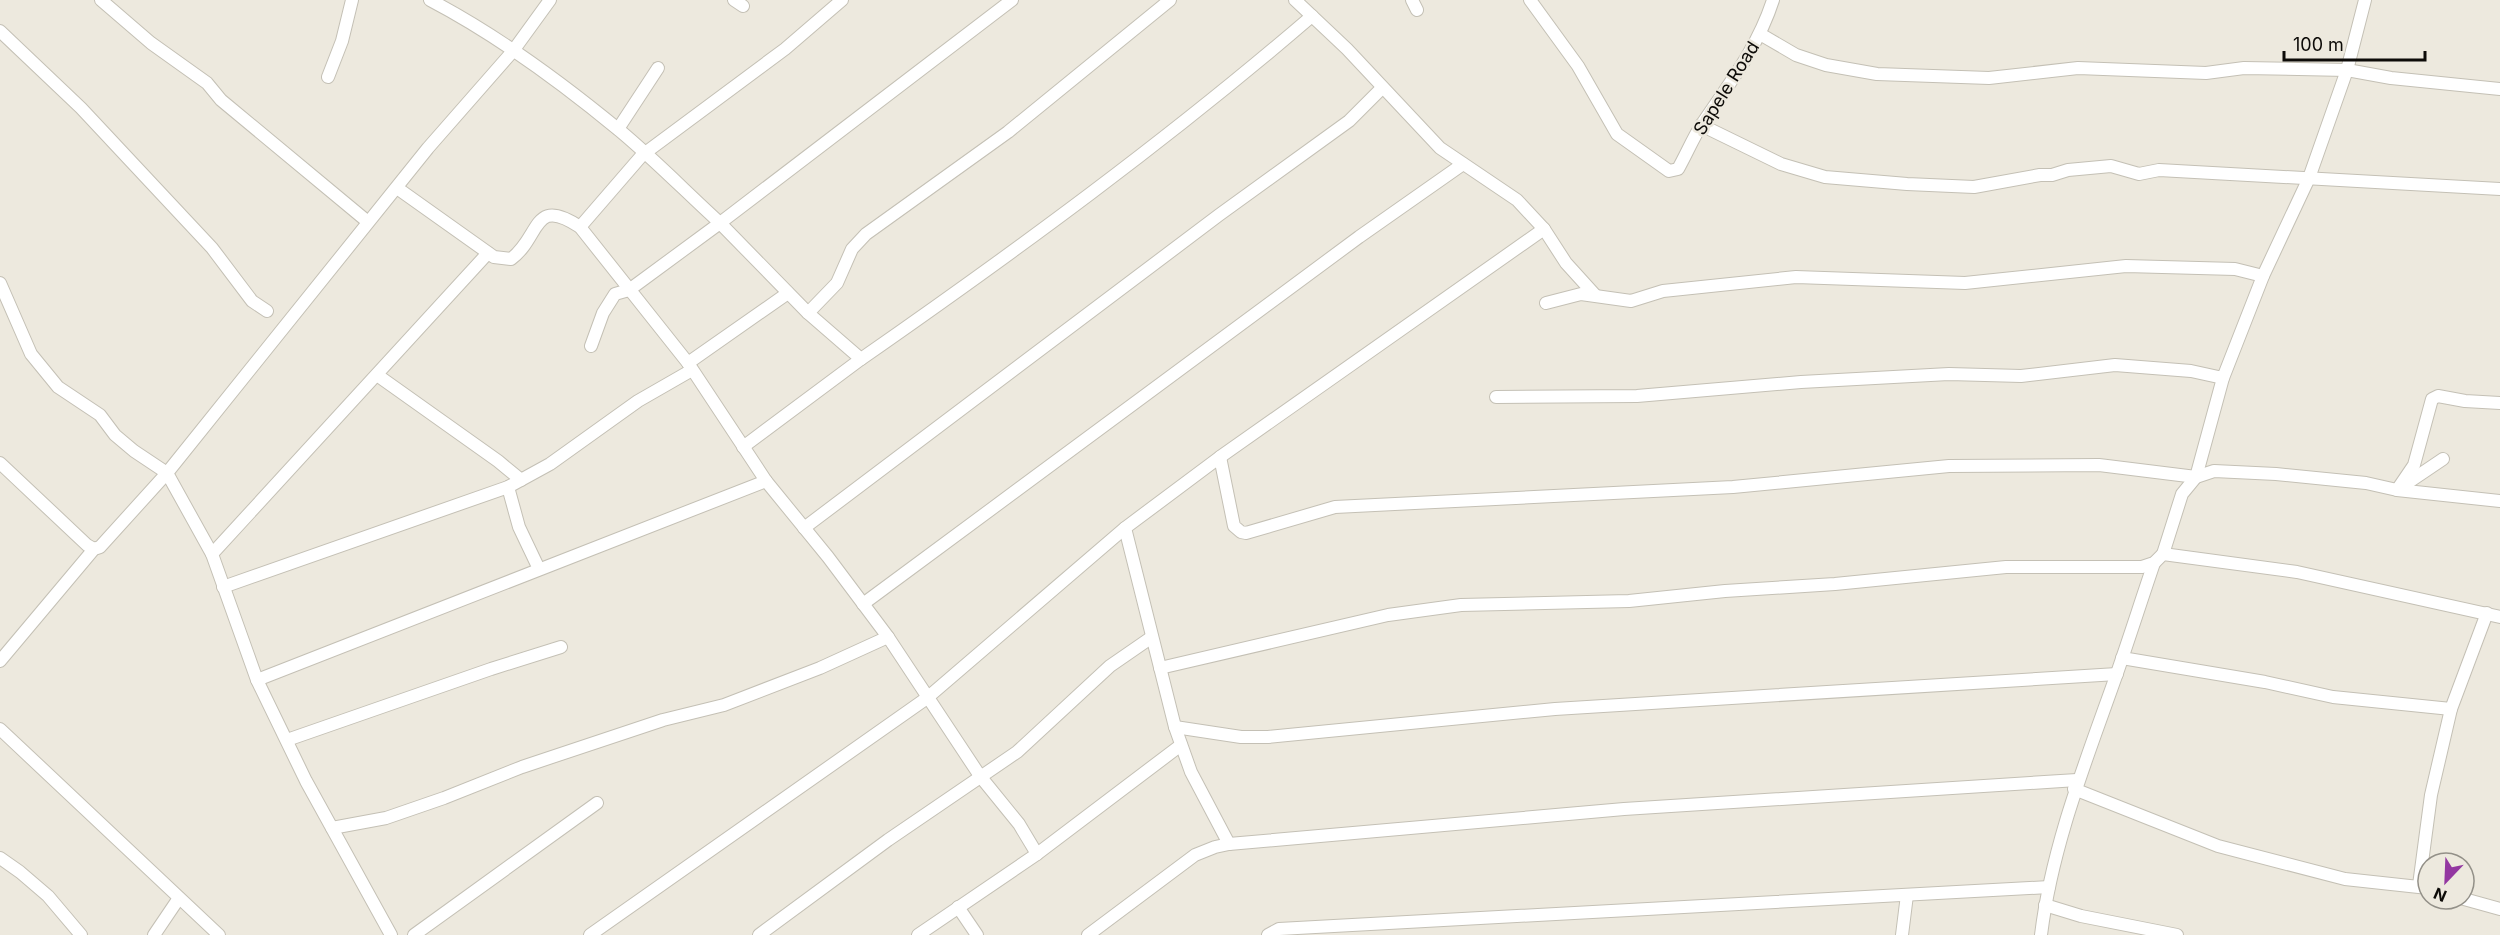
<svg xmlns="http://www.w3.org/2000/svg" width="2500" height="935" font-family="Inter,sans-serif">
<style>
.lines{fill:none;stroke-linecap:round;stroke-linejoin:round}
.minor-casing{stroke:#c4c0b5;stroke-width:14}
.minor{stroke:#fff;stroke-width:12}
.labels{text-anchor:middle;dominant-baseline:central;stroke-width:5;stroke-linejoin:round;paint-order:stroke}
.street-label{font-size:18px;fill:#0d0b08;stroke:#ede9de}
</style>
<rect width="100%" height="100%" fill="#ede9de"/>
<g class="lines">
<defs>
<g id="minor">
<path d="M101,0L151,43L207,83L221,100L368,222"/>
<path d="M430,0C495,34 562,83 619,130C654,159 686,192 720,223L1012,0"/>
<path d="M734,0L743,6"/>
<path d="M1295,0L1347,49L1440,148L1517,200L1544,229L1566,263L1595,295"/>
<path d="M1412,0L1417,10"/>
<path d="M1530,0L1578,66L1617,134L1669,171L1678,169C1686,155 1693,138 1702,124C1729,84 1758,47 1773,0"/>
<path d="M0,31L81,108L212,248L252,301L267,311"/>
<path d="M1760,34L1796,55L1826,65L1877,74L1989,78L2078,68L2206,73L2244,68L2347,70L2391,78L2500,89"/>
<path d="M328,77L342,41L352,0"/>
<path d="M1701,125L1781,164L1825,177L1907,184L1974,187L2040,175H2052L2068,170L2111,166L2139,174L2159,170L2500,189"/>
<path d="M618,129L658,68"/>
<path d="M645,153L785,49L842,0"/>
<path d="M397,188L494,257L511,259C541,237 532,195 580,227L688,363L766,481L828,557L888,637L980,776L1019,824L1037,854L1181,745"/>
<path d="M580,227L644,153"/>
<path d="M0,283L31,354L58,387L100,415L115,435L134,451L167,473L212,554L257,680L306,781L391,935"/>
<path d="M1546,303L1581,294L1631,301L1663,291L1796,277L1965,283L2126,266L2235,269L2263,276"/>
<path d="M808,313L837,283L852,249L866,234L1008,132L1170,0"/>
<path d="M591,346L603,313L615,294L629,290L720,223L808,313L861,359C1016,251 1169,139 1312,16"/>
<path d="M688,363L788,293"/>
<path d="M377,375L498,461L521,480"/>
<path d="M1496,397L1637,396L1801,382L1949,374L2021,376L2115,365L2191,371L2223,378"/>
<path d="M743,447L861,359"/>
<path d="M1220,457L1234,526L1241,532L1246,533L1335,507L1733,487L1949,466L2099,465L2196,477L2214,471L2276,474L2366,483L2397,490L2500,501"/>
<path d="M0,463L87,545L94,549"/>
<path d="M2403,486L2443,459"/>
<path d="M508,487L519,527L539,569"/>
<path d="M2397,490L2414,465L2432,399L2438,396L2465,401L2500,403"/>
<path d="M804,528L1219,215L1349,121L1382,88"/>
<path d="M1125,528L1175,727L1191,772L1229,844"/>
<path d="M212,554L488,253"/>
<path d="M2163,554L2182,494L2196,477L2223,378L2263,276L2309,178L2347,70L2365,0"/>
<path d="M223,587L508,487L550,464L638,401L692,370"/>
<path d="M863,604L1359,237L1463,164"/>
<path d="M2122,658L2265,682L2333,697L2451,709"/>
<path d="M0,661L94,549L100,547L167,473L428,148L513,51L550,0"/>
<path d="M1160,668L1388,615L1461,605L1629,601L1725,591L1835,584L2006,567H2142L2154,563L2163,554L2297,572L2500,617"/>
<path d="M257,680L766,481"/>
<path d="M1175,727L1241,737H1268L1555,709L2117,674"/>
<path d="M0,729L219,935"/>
<path d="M287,740L491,669L561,647"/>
<path d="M2074,789L2218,846L2345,879L2428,888"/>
<path d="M332,828L386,818L444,798L522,767L663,720L724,705L820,668L888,637"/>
<path d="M0,858L20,872L48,896L81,935"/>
<path d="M2419,885L2431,795L2451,709L2487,613"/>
<path d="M2464,899L2500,909"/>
<path d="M2045,905L2081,916L2177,935"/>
<path d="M958,907L977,935"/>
<path d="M154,935L179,898"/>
<path d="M414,935L597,803"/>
<path d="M590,935L927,698L1125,528L1220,457L1544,229"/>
<path d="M759,935L888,840L1017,752L1110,666L1152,637"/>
<path d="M918,935L1037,854"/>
<path d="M1088,935L1195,855L1215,847L1229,844L1624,809L2077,780"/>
<path d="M1268,935L1279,929L2049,887"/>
<path d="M1902,935L1907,895"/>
<path d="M2041,935C2052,845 2086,761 2116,676C2129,639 2141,601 2154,563"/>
</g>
</defs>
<use href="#minor" class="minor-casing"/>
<use href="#minor" class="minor"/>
</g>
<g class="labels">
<g class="street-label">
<text transform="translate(1726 88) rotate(-58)">Sapele Road</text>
</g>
</g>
<g transform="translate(2446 881) rotate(203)"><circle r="28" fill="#ede9de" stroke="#939088" stroke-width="1.5"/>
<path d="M0-4.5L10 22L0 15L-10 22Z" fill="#9337a1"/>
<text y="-9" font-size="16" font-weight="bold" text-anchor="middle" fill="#0d0b08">N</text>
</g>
<path d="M2284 51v9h141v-9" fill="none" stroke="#0d0b08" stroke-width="3"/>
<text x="2293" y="51" font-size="18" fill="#0d0b08" stroke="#ede9de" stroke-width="4.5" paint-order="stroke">100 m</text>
</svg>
